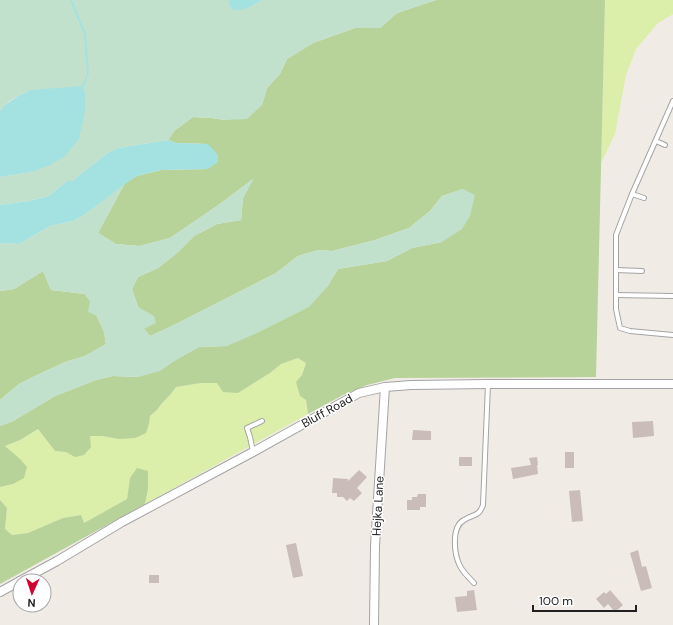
<svg xmlns="http://www.w3.org/2000/svg" width="673" height="625" font-family="'DM Sans',sans-serif">
<style>
.grass{fill:#dbeeaa}
.forest{fill:#b7d399}
.wetland{fill:#c2e1cc}
.water{fill:#a4e2e1}
.lines{fill:none;stroke-linecap:round;stroke-linejoin:round}
.stream{stroke:#a4e2e1;stroke-width:2}
.building{fill:#cabcb9}
.lane-casing{stroke:#a4a4a4;stroke-width:6}
.street-casing{stroke:#a4a4a4;stroke-width:10}
.lane{stroke:#fff;stroke-width:4}
.street{stroke:#fff;stroke-width:8}
.labels{text-anchor:middle;dominant-baseline:central;stroke-width:3;stroke-linejoin:round;paint-order:stroke}
.street-label{font-size:12px;fill:#202020;stroke:#fff}
</style>
<rect width="100%" height="100%" fill="#f1ebe6"/>
<g class="grass">
<path d="M605,0H673V14L658,23L636,49L626,75L615,134L601,163Z"/>
<path d="M298,358L306,362L302,375L308,414L145,504L148,489L130,478L127,499L84,523L80,515L63,518L28,533L12,535L5,529L7,508L0,500V487L13,484L11,452L5,446L20,440L38,429L55,451L66,452L90,436H102L119,439L149,424L150,416L157,410L162,403L170,395L176,387L201,383H217L238,393L270,373L281,364Z"/>
</g>
<g class="forest">
<path d="M436,0H605L596,377L395,378L367,385L343,395L308,414L306,400L300,396L296,382L302,375L306,363L298,358L281,364L270,373L238,393L223,392L217,383H201L176,387L170,395L162,403L157,410L150,416L149,424L146,433L135,438L119,439L102,436H90L91,447L84,455L75,457L66,452L55,451L38,429L20,440L5,446L20,459L27,467L24,478L13,484L0,487V426L13,421L55,396L96,380L113,376L138,377L179,358L199,347L227,346L327,287L338,269L387,261L412,248L442,242L463,189L442,196L430,211L409,228L375,240L332,251L318,250L298,256L276,273L170,327L150,336L144,329L138,307L132,289L138,277L158,268L177,253L194,236L217,224L241,220L243,198L253,179L217,206L170,238L139,246L116,244L98,233L125,183L137,176L161,170L208,169V144L176,143L168,140L174,131L193,117L211,118L225,120L262,105L267,88L280,74L287,59L313,43L355,28H380L397,13Z"/>
<path d="M43,271L51,290L85,294L90,301L104,332L106,344L85,356L65,362L35,376L19,384L0,400V291L14,289Z"/>
<path d="M137,468L148,471V489L145,504L0,584V500L7,508L5,529L12,535L28,533L63,518L81,515L84,523L127,499L130,478Z"/>
</g>
<g class="wetland">
<path d="M0,0H229V5L247,8L262,0H436L397,13L380,28H355L313,43L287,59L280,74L267,88L262,105L247,119L225,120L211,118L193,117L174,131L168,140L118,148L106,154L72,181H67L49,196L28,201L0,205V177L32,172L30,90C19,95 7,101 0,111Z"/>
<path d="M254,178L243,198L241,220L217,224L194,236L177,253L158,268L138,277L132,289L138,307L154,316L156,323L144,329L150,336L170,327L276,273L298,256L318,250L332,251L375,240L409,228L430,211L442,196L463,189L475,195L470,216L462,229L442,242L412,248L387,261L338,269L327,287L309,307L257,333L227,346L199,347L179,358L160,371L138,377L113,376L96,380L55,396L13,421L0,426V400L19,384L35,376L65,362L85,356L106,344L104,332L97,316L88,312L90,301L85,294L51,290L43,271L14,289L0,291V243L19,244L50,226L73,221L84,215L125,183L98,233L116,244L139,246L170,238L217,206Z"/>
</g>
<g class="water">
<path d="M229,0H262C253,5 245,11 234,10L229,5Z"/>
<path d="M83,86L85,94V111L79,139L64,157L50,165L32,172L0,177V111L4,106L18,96L30,90Z"/>
<path d="M168,140L176,143L208,144L218,155V162L208,169L161,170L137,176L125,184L84,215L73,221L50,226L19,244L0,243V205L28,201L49,196L67,181H72L106,154L118,148Z"/>
</g>
<g class="lines">
<path class="stream" d="M71,0L85,34L88,73L83,86"/>
</g>
<g class="building">
<path d="M653,421L654,436L633,438L632,422Z"/>
<path d="M413,430L431,431V440H412Z"/>
<rect x="565" y="452" width="9" height="16"/>
<rect x="459" y="457" width="13" height="9"/>
<path d="M537,457L538,465H537L538,474L513,479L511,468L531,465L529,458Z"/>
<path d="M359,470L367,477L357,488L362,493L354,501L350,498L347,501L343,497H337V493H332L333,478L348,479V481Z"/>
<path d="M580,490L583,521L572,522L569,491Z"/>
<path d="M418,494H426V507H420V510H407V500H412V497H417Z"/>
<path d="M296,543L303,576L293,578L286,545Z"/>
<path d="M638,550L642,567L646,566L652,588L641,591L630,553Z"/>
<rect x="149" y="575" width="10" height="8"/>
<path d="M474,590L477,610L457,612L455,597L467,596V591Z"/>
<path d="M610,590L623,605L615,612L608,604L604,608L596,599L604,592L606,594Z"/>
</g>
<g class="lines">
<defs>
<g id="lane">
<path d="M673,101L632,194L616,235V309L620,328L630,331L673,335"/>
<path d="M656,141L665,145"/>
<path d="M632,194L644,198"/>
<path d="M616,270L642,271"/>
<path d="M616,295L673,296"/>
<path d="M253,452L250,437L247,428L262,421"/>
<path d="M474,583C469,578 463,572 460,566C454,554 451,527 464,520C473,514 479,517 483,505L488,384"/>
</g>
<g id="street">
<path d="M20,581L57,561L122,522L253,452L359,393L385,387L411,385L488,384H673"/>
<path d="M0,592L20,581"/>
<path d="M374,625L375,546L385,387"/>
</g>
</defs>
<use href="#lane" class="lane-casing"/>
<use href="#street" class="street-casing"/>
<use href="#lane" class="lane"/>
<use href="#street" class="street"/>
</g>
<g class="labels">
<g class="street-label">
<text transform="translate(327 411) rotate(-29)">Bluff Road</text>
<text transform="translate(378 506) rotate(-87)">Hejka Lane</text>
</g>
</g>
<g transform="translate(32 593) rotate(183)"><circle r="19" fill="#ffffff" stroke="#a6a6a6"/>
<path d="M0-3L7 15L0 10L-7 15Z" fill="#d10030"/>
<text y="-6" font-size="11" font-weight="bold" text-anchor="middle" fill="#202020">N</text>
</g>
<path d="M533 605v6h103v-6" fill="none" stroke="#202020" stroke-width="2"/>
<text x="539" y="605" font-size="12" fill="#202020" stroke="#ffffff" stroke-width="3" paint-order="stroke">100 m</text>
</svg>
